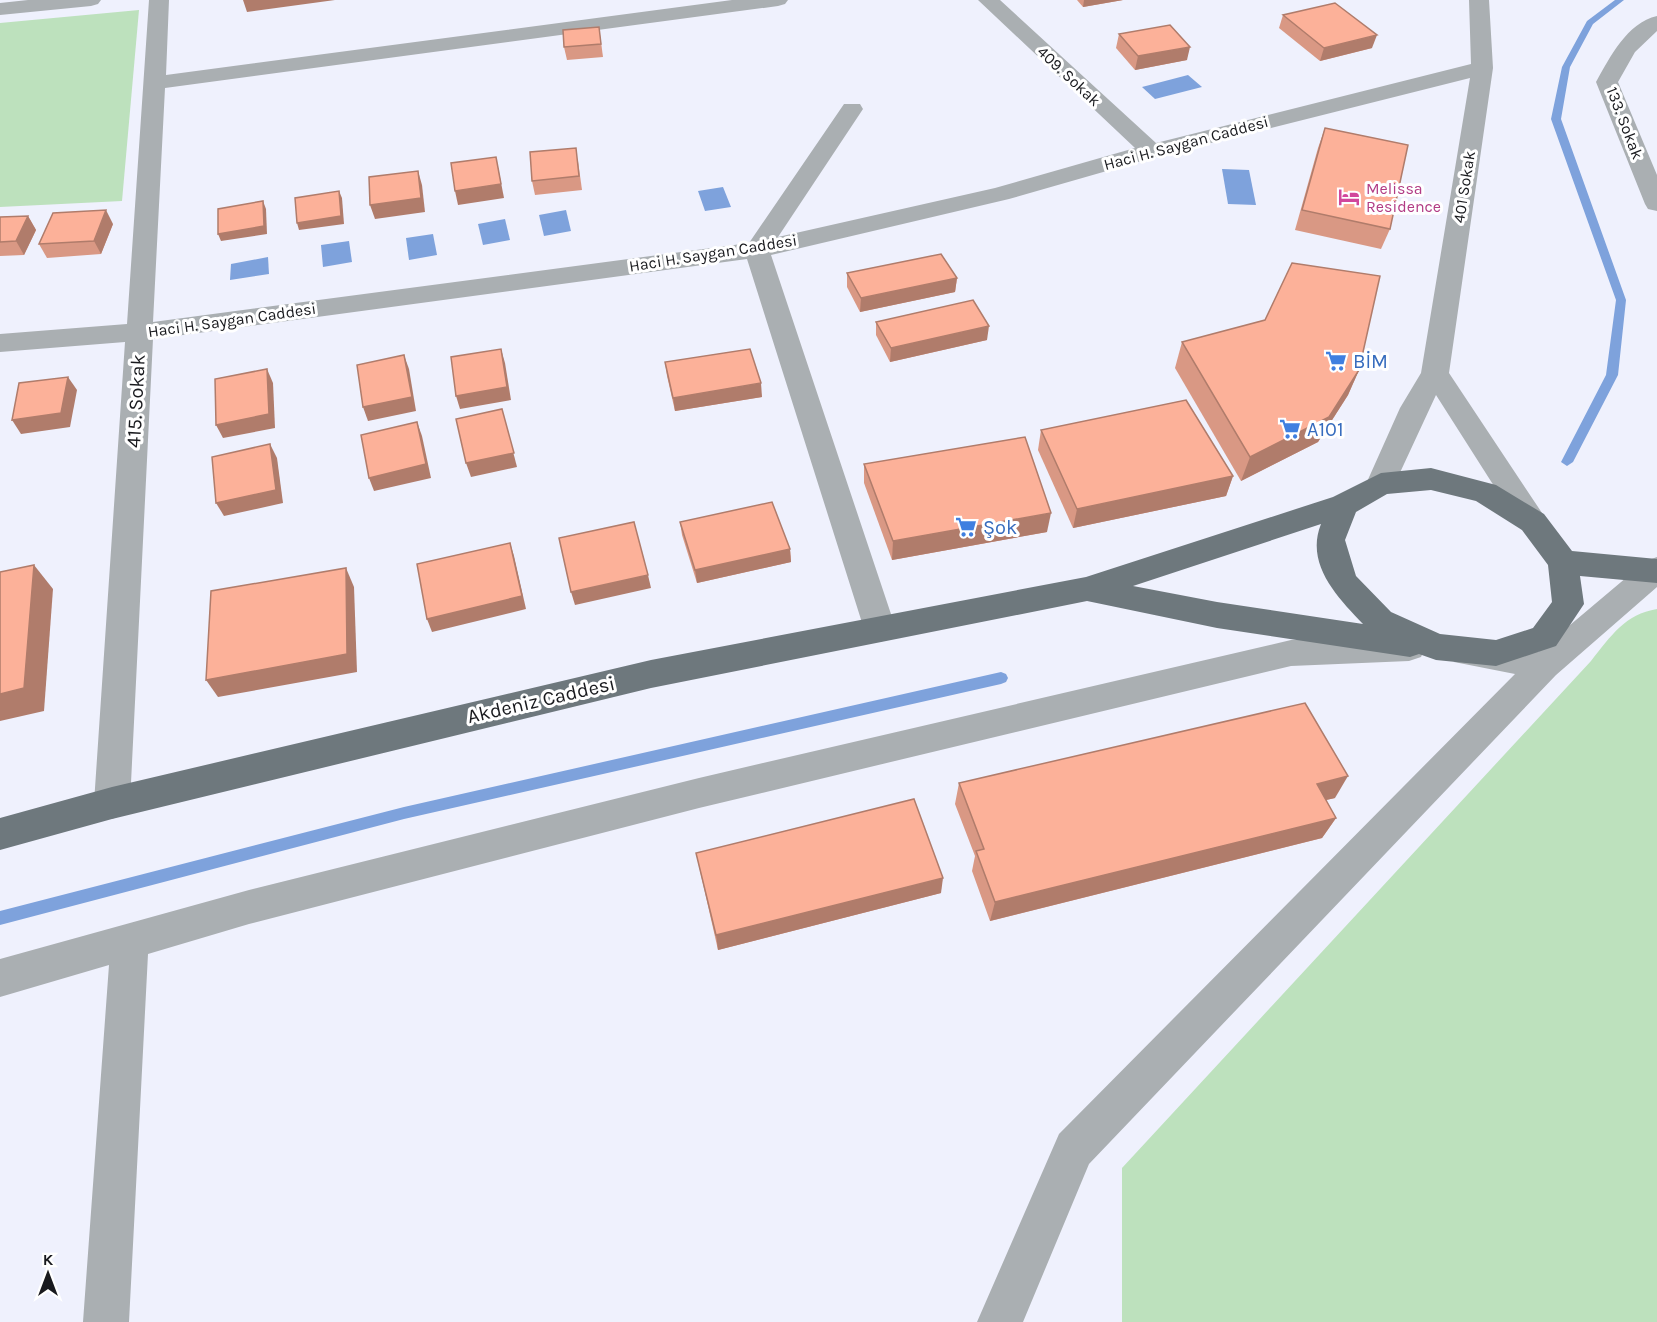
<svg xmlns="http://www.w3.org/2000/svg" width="1657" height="1322" font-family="Karla,sans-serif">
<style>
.green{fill:#bde1bd}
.water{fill:#7ea2dc}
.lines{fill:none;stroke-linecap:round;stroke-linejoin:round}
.stream{fill:#7ea2dc;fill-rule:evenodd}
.minor{fill:#aaafb2;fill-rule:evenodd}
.major{fill:#6e787d;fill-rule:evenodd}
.wall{fill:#d99884}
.shaded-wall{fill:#b07c6b}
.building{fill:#fcb199;stroke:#b07c6b;stroke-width:1.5}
.labels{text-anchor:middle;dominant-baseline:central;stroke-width:6;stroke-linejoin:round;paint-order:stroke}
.far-street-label{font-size:16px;fill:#191a1e;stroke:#fff}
.far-hotel-label{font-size:16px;fill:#b23c85;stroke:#fff;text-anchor:start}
.shop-label{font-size:20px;fill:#366cbe;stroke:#fff;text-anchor:start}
.street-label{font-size:20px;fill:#191a1e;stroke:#fff}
</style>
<rect width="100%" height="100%" fill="#eff1fd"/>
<g class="green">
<path d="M139,10L122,201L0,207V23Z"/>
<path d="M1657,609V1322H1122V1168L1591,661C1611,636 1625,614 1657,609Z"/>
</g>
<g class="water">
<path d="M1188,75L1202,87L1155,99L1142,87Z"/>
<path d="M1222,169L1249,170L1256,205L1228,204Z"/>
<path d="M723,187L731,207L705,211L698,191Z"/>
<path d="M566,210L571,231L544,236L539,215Z"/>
<path d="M505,219L510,240L483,245L478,224Z"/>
<path d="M433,234L437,255L409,260L406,238Z"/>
<path d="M349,241L352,262L323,267L321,245Z"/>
<path d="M268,257L269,274L230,280L231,264Z"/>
</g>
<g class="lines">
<g class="stream">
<path d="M1615,0H1624L1593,24L1570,67L1561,119L1626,300L1618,375L1573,462L1567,466L1561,462L1606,375L1616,300L1551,119L1562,67L1587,21Z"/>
<path d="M1001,672L1006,674L1008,678L1006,682L1001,684L404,819L0,925V911L404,807Z"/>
</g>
<g class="minor">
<path d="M28,0H101L98,4L91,6L0,15V3Z"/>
<path d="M149,0H169L166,75L732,0H788L785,4L778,6L165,88L153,322L749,243L844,104H860L863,109L778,237L995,188L1135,148L978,0H1000L1156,143L1471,64L1469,0H1489L1493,68L1449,373L1548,522L1544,530L1533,533L1522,530L1436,395L1391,492L1381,495L1371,492L1366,484L1400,408L1421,373L1470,78L1159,156L1009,199L771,255L896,629L891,638L880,642L869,638L864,629L747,259L153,339L130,803L125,814L112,819L99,814L94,803L125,342L0,352V334L127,324Z"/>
<path d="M1657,16V31L1635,52L1618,82L1657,175V211L1648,209L1645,204L1596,82C1610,57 1627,23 1657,16Z"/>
<path d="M1657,557V587L1556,675L1089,1164L1023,1322H977L1059,1134L1515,674L1454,662L1450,653L1454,644L1466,640L1538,652L1646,561Z"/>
<path d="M1409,635L1421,639L1425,648L1421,657L1409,661L1291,666L699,808L249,924L148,954L129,1322H83L109,965L0,997V959L249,890L699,778L1291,640Z"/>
</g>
<path class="major" d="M1431,468L1496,485L1544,514L1572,551L1657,559V583L1580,576L1584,604L1556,646L1496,666L1436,660L1419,654L1410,657L1217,628L1087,601L651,688L112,819L0,850V818L112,787L651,660L1086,577L1333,497L1381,473ZM1431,490L1476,501L1522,530L1548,565L1552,602L1533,628L1496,640L1440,634L1391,612L1356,576L1345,540L1356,512L1387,494ZM1321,524C1305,564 1337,597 1363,624L1217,602L1133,586Z"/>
</g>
<g class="wall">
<path d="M1077,0H1123L1083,7Z"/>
<path d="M1283,15L1372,48L1320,61L1279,28Z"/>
<path d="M599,27L603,57L567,60L564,47Z"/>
<path d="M1119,34L1187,60L1135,70L1116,48Z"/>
<path d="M1325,128L1390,229L1381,249L1295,230L1318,148Z"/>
<path d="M578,161L582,190L535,195L532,181Z"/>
<path d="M28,216L36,230L24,255L0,256V217Z"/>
<path d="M113,224L101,254L47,258L39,244Z"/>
<path d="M847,273L957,278L955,292L860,312L847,287Z"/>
<path d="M876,322L987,340L890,362L876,335Z"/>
<path d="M1182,342L1359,370L1348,395L1318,442L1241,481L1175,368Z"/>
<path d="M665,362L762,397L675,411L667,376Z"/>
<path d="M1041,430L1233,476L1226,496L1073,528L1038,450Z"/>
<path d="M864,464L1047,532L892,560L864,483Z"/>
<path d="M680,522L790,549L791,562L697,583L682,535Z"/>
<path d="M959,783L1335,798L1326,800L1336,818L1322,838L990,921L972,871L975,856L955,804Z"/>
<path d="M696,853L941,893L718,950Z"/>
</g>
<g class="shaded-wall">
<path d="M243,0H335L247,12Z"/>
<path d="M1084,0H1123L1083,7Z"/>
<path d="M1377,35L1372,48L1320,61L1324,48Z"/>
<path d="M1190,47L1187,60L1135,70L1138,56Z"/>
<path d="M496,157L504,198L458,205L455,191Z"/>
<path d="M418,171L422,185L425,212L375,219L370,205Z"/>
<path d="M339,191L342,198L344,224L299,230L297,223Z"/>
<path d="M263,201L266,209L267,234L221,241L218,234Z"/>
<path d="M106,210L113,224L101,254L94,241Z"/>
<path d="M28,216L36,230L24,255L16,241Z"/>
<path d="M957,278L955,292L860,312L861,298Z"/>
<path d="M989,326L987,340L890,362L891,348Z"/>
<path d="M501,349L505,363L511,400L460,409L456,396Z"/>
<path d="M404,355L409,369L416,411L368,421L363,407Z"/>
<path d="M267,369L273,383L275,428L223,438L216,425Z"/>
<path d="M1359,370L1348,395L1318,442L1241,481L1250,457Z"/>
<path d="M68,377L77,390L70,427L21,434L12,420Z"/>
<path d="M761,383L762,397L675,411L673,398Z"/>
<path d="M502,409L517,467L471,477L466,463Z"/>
<path d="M417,422L422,436L431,478L374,491L369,478Z"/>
<path d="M270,444L277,458L283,503L224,516L216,503Z"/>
<path d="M1233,476L1226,496L1073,528L1077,509Z"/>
<path d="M1051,513L1047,532L892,560L893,541Z"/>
<path d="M510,543L514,556L526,609L432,632L427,619Z"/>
<path d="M790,549L791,562L697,583L695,570Z"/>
<path d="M34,565L53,589L44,711L0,721V694Z"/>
<path d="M346,568L354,587L357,672L218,697L206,680Z"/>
<path d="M648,575L651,588L575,605L571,592Z"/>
<path d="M1348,776L1335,798L1304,805L1317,784Z"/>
<path d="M1336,818L1322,838L990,921L995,902Z"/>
<path d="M943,878L941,893L718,950L716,935Z"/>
</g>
<g class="building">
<path d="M1335,3L1377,35L1324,48L1283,15Z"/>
<path d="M1170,25L1190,47L1138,56L1119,34Z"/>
<path d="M599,27L601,44L564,47L563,30Z"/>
<path d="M1325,128L1408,145L1390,229L1302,210Z"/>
<path d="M576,148L579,176L532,181L530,152Z"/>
<path d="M496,157L501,184L455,191L451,163Z"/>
<path d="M418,171L421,198L370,205L369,177Z"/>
<path d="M339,191L341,216L297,223L295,198Z"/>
<path d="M263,201L264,226L218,234V209Z"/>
<path d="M106,210L94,241L39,244L53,213Z"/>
<path d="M28,216L16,241L0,242V217Z"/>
<path d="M941,254L957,278L861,298L847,273Z"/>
<path d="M1292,263L1380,276L1359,370L1329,417L1250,457L1182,342L1265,320Z"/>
<path d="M973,300L989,326L891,348L876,322Z"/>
<path d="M501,349L507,387L456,396L451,357Z"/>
<path d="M750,349L761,383L673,398L665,362Z"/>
<path d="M404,355L412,397L363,407L357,365Z"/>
<path d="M267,369L269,414L216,425L215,379Z"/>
<path d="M68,377L61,413L12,420L19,383Z"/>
<path d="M1186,400L1233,476L1077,509L1041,430Z"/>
<path d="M502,409L514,453L466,463L456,419Z"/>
<path d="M417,422L426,464L369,478L361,435Z"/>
<path d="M1025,437L1051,513L893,541L864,464Z"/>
<path d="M270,444L276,490L216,503L212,457Z"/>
<path d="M772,502L790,549L695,570L680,522Z"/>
<path d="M634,522L648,575L571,592L559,538Z"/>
<path d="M510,543L522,596L427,619L417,564Z"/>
<path d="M34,565L24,688L0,694V572Z"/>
<path d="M346,568L347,654L206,680L211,591Z"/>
<path d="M1305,703L1348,776L1317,784L1336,818L995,902L976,851L984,849L959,783Z"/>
<path d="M914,799L943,878L716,935L696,853Z"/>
</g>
<defs>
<symbol id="hotel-bare" viewBox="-9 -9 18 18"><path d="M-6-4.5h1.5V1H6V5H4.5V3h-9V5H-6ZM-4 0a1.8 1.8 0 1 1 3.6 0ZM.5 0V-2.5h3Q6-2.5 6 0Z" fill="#d1479c" stroke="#fff" stroke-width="2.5" paint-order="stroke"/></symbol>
<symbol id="supermarket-bare" viewBox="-9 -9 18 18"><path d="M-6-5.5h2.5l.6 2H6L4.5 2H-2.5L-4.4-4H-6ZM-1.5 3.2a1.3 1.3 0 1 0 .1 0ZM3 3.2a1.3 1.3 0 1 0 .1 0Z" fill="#3f7fe0" stroke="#fff" stroke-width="2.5" paint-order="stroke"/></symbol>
</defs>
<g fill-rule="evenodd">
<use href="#hotel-bare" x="1334" y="182" width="30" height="30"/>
<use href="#supermarket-bare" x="1321" y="346" width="30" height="30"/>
<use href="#supermarket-bare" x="1275" y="414" width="30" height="30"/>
<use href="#supermarket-bare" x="951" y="512" width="30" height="30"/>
</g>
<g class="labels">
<g class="far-street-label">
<text transform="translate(1069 76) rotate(43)">409. Sokak</text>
<text transform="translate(1625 123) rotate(69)">133. Sokak</text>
<text transform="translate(1186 143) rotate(-15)">Haci H. Saygan Caddesi</text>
<text transform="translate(1464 187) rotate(-81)">401 Sokak</text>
<text transform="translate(713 253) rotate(-9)">Haci H. Saygan Caddesi</text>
<text transform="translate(232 320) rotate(-8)">Haci H. Saygan Caddesi</text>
</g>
<g class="far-hotel-label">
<text x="1366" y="188">Melissa<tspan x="1366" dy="18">Residence</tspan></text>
</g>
<g class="shop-label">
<text x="1353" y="361">BİM</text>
<text x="1307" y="429">A101</text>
<text x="983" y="527">Şok</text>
</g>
<g class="street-label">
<text transform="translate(136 401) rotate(-87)">415. Sokak</text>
<text transform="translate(541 700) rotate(-13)">Akdeniz Caddesi</text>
</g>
</g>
<g transform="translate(48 1274)" stroke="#ffffff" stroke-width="4.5" paint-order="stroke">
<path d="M0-4.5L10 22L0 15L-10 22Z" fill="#191a1e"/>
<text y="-9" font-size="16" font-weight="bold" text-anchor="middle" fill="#191a1e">K</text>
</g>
</svg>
